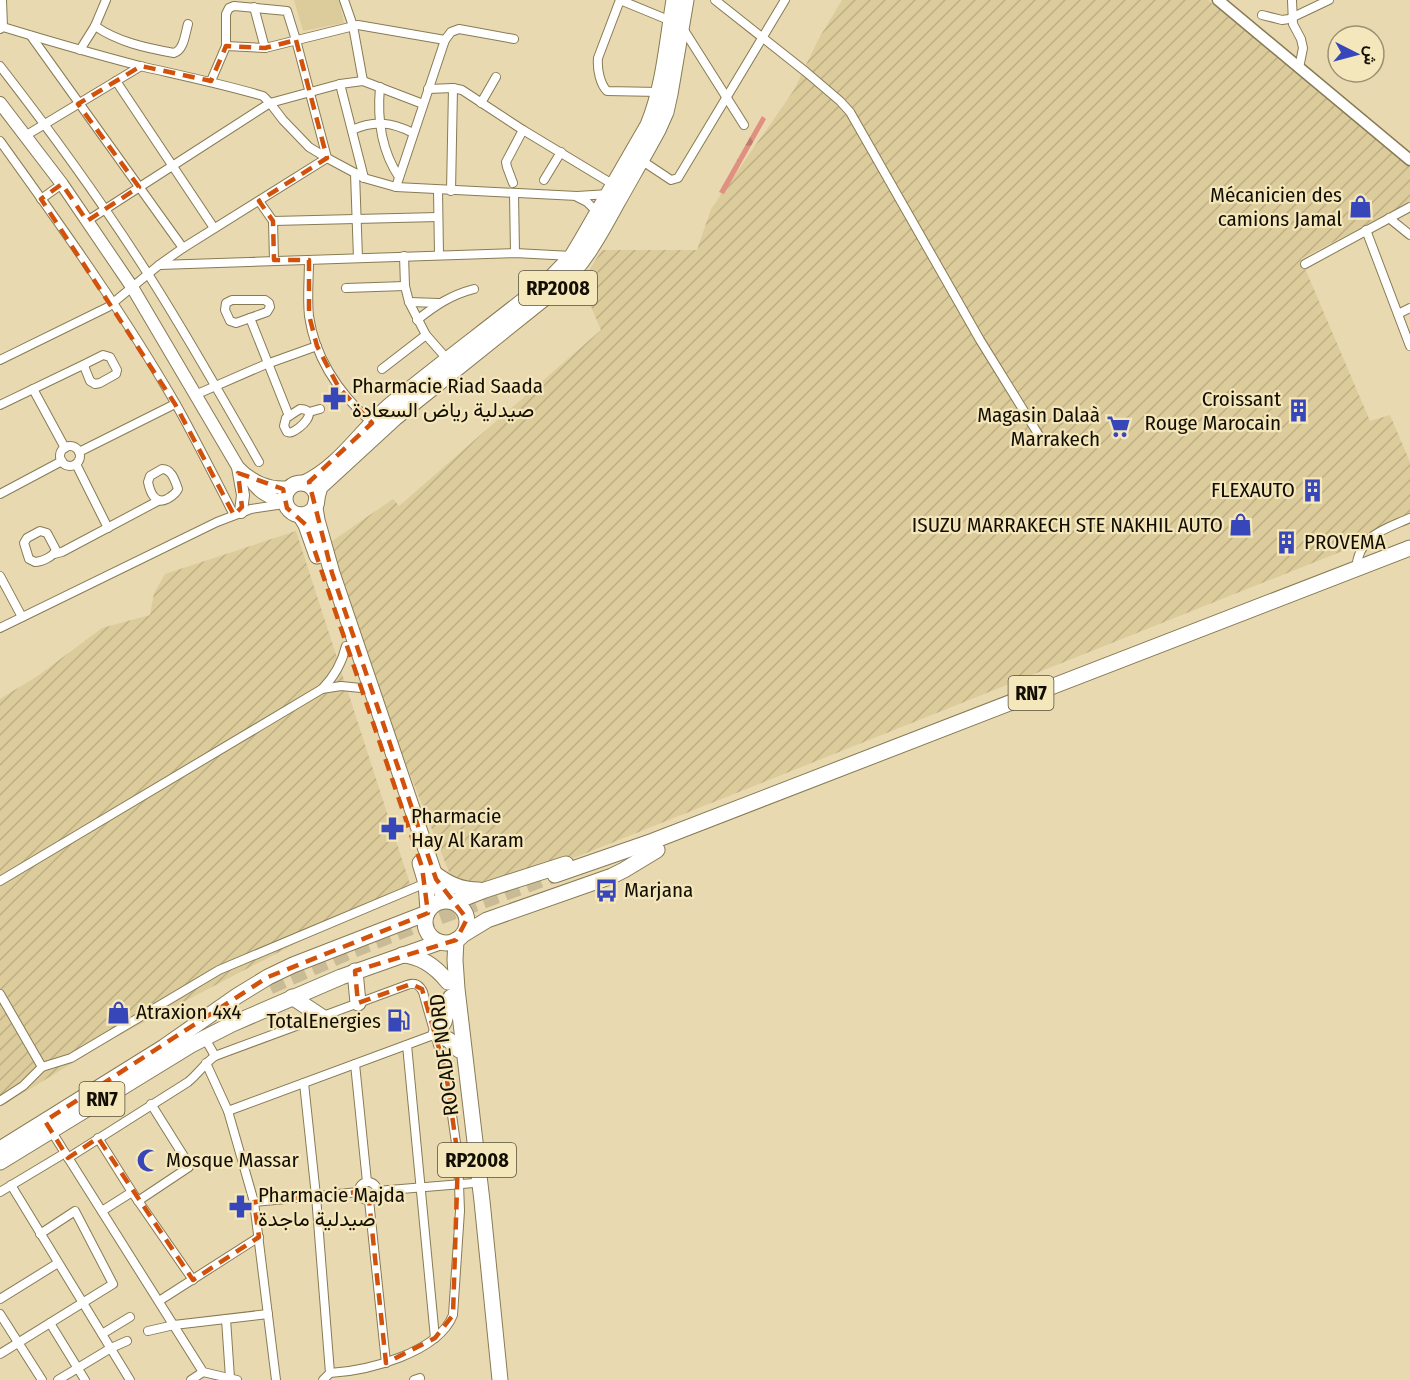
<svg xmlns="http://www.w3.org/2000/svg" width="1410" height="1380" font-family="'Fira Sans Condensed',Vazirmatn,sans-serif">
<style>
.built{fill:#ddcc9b}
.industrial{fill:url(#industrial-furrows)}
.forest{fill:url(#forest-firs)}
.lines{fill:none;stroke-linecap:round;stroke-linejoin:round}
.highway-tunnel{stroke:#c8bb96;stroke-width:15;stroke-dasharray:15 8;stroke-linecap:butt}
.street-casing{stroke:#887b54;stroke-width:10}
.secondary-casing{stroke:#887b54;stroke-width:13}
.primary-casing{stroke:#887b54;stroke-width:14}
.highway-casing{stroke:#887b54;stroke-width:17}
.street{stroke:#fff;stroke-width:8}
.secondary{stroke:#fff;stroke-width:10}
.primary{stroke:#fff;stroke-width:12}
.highway{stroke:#fff;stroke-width:15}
.marked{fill:none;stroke:#d3520b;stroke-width:4.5;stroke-dasharray:12 8;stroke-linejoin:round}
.labels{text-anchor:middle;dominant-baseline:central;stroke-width:4.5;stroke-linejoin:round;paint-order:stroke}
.shield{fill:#f5e7bc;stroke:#574f3a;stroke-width:1.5}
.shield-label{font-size:20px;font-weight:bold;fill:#130e02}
.poi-label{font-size:21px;fill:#130e02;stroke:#f5e7bc;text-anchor:start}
.street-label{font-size:21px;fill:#130e02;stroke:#f5e7bc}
</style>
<defs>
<pattern id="industrial-furrows" width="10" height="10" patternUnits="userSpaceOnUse" patternTransform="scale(1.5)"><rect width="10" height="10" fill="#ddcc9b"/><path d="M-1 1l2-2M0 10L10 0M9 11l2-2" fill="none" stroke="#bdae84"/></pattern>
<pattern id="forest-firs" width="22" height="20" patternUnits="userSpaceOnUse" patternTransform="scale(1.5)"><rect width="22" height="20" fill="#e09081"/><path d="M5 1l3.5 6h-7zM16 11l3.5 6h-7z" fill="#bf7b6e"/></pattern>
</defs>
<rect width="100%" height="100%" fill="#e8d9b0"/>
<path class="built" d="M294,0H339L344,23L303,31Z"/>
<g class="industrial">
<path d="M842,0H1208L1410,167V202L1301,259L1370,421L1390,415L1410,462V524L486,893L455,887L340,599L325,546L393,499L399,506L601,330L581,283L602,250H697L711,209L794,90L818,40Z"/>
<path d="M296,531L410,884L114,1038L0,1107V699L39,675L102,628L150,615L154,593L165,574Z"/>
</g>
<path class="forest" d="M762,116L766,119L724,194L719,192Z"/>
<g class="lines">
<path class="highway-tunnel" d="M270,987L347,953L415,926L555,875"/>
<defs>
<g id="street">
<path d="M2,0L3,27"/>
<path d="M344,0L353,26L363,81"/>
<path d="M715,0L806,72L840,101L850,112L980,340L1040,437"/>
<path d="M1292,0L1293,24L1301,39L1303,48L1299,68"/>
<path d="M254,7L265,48"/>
<path d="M1262,15L1282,20L1289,19L1329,0"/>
<path d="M95,26C118,42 146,48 174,53C184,50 185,34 188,24"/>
<path d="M682,27L744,125"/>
<path d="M0,29L3,27C49,41 94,54 140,66C179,75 218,83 256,94L263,96L270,103L283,120L309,147L327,158L355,173L364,178L396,187L577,196L609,194"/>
<path d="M31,36L183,248"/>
<path d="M226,46L265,48L358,25L445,40"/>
<path d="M80,50L95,26L106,0"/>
<path d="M0,66C52,133 102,202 148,274C187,335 223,399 259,462"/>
<path d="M116,81L214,228"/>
<path d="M340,84L364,178"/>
<path d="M380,87C377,119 381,150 399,177"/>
<path d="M428,89L453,88L462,90L523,130L614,185"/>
<path d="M659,92L607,91C600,84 597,69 598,58L620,0L671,21"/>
<path d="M481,103L496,77"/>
<path d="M352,130C374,120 392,122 413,133"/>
<path d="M25,136L141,66"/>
<path d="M0,141C62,227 124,314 177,406C197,442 215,478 234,515"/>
<path d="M641,160L671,180L678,178L785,0"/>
<path d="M355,173L358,258"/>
<path d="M544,180L561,152"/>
<path d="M513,183L507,167L506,162L523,130"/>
<path d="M396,187L445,40L451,32L459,29L514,39"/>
<path d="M438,190L439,255"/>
<path d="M451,191L453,88"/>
<path d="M514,193L515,253"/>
<path d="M577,197L587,202L598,213"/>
<path d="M41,199L62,184"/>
<path d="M259,201L273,221L274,260"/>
<path d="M1389,218L1410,235"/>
<path d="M87,221L270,103L340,84L363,81L423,104"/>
<path d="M273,221L438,217"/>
<path d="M1366,230L1410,346"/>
<path d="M404,256L405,286L409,302L426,335L448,360"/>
<path d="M309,260C309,278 307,298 309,316C315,359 341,395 372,423"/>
<path d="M1305,264L1410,207"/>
<path d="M159,265L183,248L327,158L296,40L287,11L234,6L229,8L226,14V46L211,81"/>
<path d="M346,288L405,286"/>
<path d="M232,300H265L269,303L270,307L267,312L236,323L230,321L225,310L226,303Z"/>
<path d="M409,302L439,303"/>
<path d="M1398,314L1410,308"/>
<path d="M250,318L289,416"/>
<path d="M417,320C436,305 451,295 474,289"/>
<path d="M103,355L110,357L117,370L116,374L100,383L95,384L90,381L84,366L87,363Z"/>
<path d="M0,360L108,307L159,265L515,253L572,256"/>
<path d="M382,369L426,335"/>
<path d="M33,389L65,448"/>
<path d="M195,395L264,365L317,346"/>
<path d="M0,405L85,364"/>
<path d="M300,409C321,410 299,430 292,432C290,433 289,432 287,432L284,426L286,418Z"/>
<path d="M309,412L320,409"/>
<circle cx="70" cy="456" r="10"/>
<path d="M79,452L175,404"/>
<path d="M76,464L108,528"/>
<path d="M162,469C172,469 175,481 178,489C175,495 172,496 167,499C155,505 150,492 148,482L150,476Z"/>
<path d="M0,494L62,461"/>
<path d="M40,531L47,533L56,550C53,557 41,562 35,562L29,559L24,543L27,538Z"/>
<path d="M54,554L62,552L158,501"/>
<path d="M1356,569C1359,535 1383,530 1410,518"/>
<path d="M0,576L22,617"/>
<path d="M0,628L217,522L251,509L284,504"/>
<path d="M322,689L341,686L361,688"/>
<path d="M0,881L322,689C334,677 342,663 346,646"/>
<path d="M0,994L42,1067"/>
<path d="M203,1035L215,1056"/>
<path d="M407,1045L435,1338"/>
<path d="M206,1063L228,1111L254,1202L276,1380"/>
<path d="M355,1064L367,1182"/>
<path d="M304,1083L316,1196L330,1373L323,1380"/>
<path d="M0,1101L23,1086L42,1067L71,1058L219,970L426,883"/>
<path d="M228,1111L436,1034"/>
<path d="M50,1129L203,1372L237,1380"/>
<path d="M98,1138L132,1192L193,1280"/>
<path d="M68,1158L188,1082C198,1074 205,1063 215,1056L407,985C415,982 420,985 423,992L446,1073L458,1157L460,1211L453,1315C438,1353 367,1371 330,1373"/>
<circle cx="368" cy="1191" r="9"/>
<path d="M11,1185L130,1380"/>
<path d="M377,1191L474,1183"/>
<path d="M0,1192L65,1153"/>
<path d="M369,1200L386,1363"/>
<path d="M138,1201L189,1167L188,1163L151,1104"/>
<path d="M254,1202L359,1192"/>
<path d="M102,1211L132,1192"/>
<path d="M0,1299L58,1263"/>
<path d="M159,1301L259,1237"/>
<path d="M0,1314L42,1380"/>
<path d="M226,1319L230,1378"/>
<path d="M50,1323L85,1380"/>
<path d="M148,1331L174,1325L268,1314"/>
<path d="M102,1334L130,1317"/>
<path d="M0,1354L113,1284L75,1211L40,1234"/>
<path d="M58,1380L111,1348L127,1341"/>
<path d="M191,1380L203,1372"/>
<path d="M414,1380L420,1378"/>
</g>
<path id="secondary" d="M1218,0L1410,160"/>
<g id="primary">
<path d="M0,103L62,184L132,287L238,467C251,481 270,490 290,487"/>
<path d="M238,467L243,495L241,512"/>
<path d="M250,479C258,493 270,498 285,503"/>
</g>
<g id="highway">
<circle cx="301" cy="499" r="16"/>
<path d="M304,483C338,468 362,430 389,406C441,363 496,323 549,280L572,256L581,241L648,125C664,86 667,42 674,0"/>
<path d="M317,497L320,487L395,418L556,289C584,265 600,234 617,203C631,178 645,154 658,130L666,112L670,94L686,0"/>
<path d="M316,502L315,508L317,520L332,573L436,879L442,892L451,901"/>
<path d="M300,515L306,525L317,556"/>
<path d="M420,863L426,883L428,910"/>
<path d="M435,874C449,884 460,890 479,890"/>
<path d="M555,875L653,841L1410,548"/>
<circle cx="446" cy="922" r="21"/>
<path d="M454,902L485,890L566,864"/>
<path d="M464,934L487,920L612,876L624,870L657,850"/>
<path d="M456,940L455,960L457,989L482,1201L500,1380"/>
<path d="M402,955C422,956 436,967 448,982"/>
<path d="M355,971L358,1003"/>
<path d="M292,997L322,1017"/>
<path d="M451,997L444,1022L436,1034L449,1040L459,1050"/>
<path d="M0,1149L164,1047L237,996L268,977L293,965L427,913"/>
<path d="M0,1162L191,1045L232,1024L341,977L440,942"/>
</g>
</defs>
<use href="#street" class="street-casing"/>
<use href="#secondary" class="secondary-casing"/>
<use href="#primary" class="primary-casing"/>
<use href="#highway" class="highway-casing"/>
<use href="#street" class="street"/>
<use href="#secondary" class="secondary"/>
<use href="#primary" class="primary"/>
<use href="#highway" class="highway"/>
</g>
<path class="marked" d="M296,40L327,158L259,201L273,221L274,260H309V315L317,346L339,388L372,423L309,482L332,573L436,879L467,919L456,940L355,971L358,1003L411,984L422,989L446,1073L458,1157L453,1315L435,1338L386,1363L368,1191L254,1202L259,1237L193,1280L98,1138L68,1158L45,1121L268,977L428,913L422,867L306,525L287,508L283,489L238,473L242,507L234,515L175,404L41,199L62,184L87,221L139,187L78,104L141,66L211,81L226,46L265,48Z"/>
<defs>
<symbol id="shop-bare" viewBox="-9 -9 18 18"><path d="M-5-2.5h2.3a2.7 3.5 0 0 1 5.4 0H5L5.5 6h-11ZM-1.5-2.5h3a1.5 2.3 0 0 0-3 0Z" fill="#3747ba" stroke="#f5e7bc" stroke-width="2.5" paint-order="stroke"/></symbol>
<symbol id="pharmacy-bare" viewBox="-9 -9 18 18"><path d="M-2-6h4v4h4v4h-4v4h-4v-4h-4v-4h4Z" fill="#3747ba" stroke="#f5e7bc" stroke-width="2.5" paint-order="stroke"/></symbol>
<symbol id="building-bare" viewBox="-9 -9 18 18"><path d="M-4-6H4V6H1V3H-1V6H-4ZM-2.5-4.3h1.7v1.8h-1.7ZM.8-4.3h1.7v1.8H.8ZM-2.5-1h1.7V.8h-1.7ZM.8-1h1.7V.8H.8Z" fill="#3747ba" stroke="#f5e7bc" stroke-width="2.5" paint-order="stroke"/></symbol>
<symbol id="supermarket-bare" viewBox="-9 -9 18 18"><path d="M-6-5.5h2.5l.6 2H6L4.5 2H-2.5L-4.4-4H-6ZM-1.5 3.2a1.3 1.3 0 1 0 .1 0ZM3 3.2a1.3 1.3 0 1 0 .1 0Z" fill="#3747ba" stroke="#f5e7bc" stroke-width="2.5" paint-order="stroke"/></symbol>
<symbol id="bus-bare" viewBox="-9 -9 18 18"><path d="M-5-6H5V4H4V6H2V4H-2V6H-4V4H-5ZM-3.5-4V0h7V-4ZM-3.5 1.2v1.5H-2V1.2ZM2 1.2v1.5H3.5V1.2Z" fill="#3747ba" stroke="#f5e7bc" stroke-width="2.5" paint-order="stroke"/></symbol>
<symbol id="fuel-bare" viewBox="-9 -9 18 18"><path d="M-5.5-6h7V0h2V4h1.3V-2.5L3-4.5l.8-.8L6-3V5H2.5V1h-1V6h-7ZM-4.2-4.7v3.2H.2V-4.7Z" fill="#3747ba" stroke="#f5e7bc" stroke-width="2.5" paint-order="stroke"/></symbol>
<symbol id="mosque-bare" viewBox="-9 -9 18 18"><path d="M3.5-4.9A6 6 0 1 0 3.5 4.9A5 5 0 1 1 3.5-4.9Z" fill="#3747ba" stroke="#f5e7bc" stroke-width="2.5" paint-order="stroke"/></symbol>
</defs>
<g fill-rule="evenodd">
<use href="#shop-bare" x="1344" y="190" width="33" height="33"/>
<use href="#pharmacy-bare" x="318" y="382" width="33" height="33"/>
<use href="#building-bare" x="1282" y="394" width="33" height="33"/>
<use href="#supermarket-bare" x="1102" y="410" width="33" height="33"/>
<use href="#building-bare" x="1296" y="474" width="33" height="33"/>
<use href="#shop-bare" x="1224" y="508" width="33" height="33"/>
<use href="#building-bare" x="1270" y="526" width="33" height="33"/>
<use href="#pharmacy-bare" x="376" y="812" width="33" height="33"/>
<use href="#bus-bare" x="590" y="874" width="33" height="33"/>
<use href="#shop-bare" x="102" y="996" width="33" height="33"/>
<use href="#fuel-bare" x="382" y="1004" width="33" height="33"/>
<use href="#mosque-bare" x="132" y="1144" width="33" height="33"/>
<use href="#pharmacy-bare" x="224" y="1190" width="33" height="33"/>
</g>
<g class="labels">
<g class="shield">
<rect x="519" y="271" width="78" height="34" rx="4.5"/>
<rect x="1008.5" y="676" width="45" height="34" rx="4.5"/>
<rect x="79.5" y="1082" width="45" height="34" rx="4.5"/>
<rect x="438" y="1143" width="78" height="34" rx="4.5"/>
</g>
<g class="shield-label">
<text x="558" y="288">RP2008</text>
<text x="1031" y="693">RN7</text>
<text x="102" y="1099">RN7</text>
<text x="477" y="1160">RP2008</text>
</g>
<g class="poi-label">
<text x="1342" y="195" text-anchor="end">Mécanicien des<tspan x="1342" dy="24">camions Jamal</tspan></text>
<text x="352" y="386">Pharmacie Riad Saada<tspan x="352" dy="24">صيدلية رياض السعادة</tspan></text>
<text x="1281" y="399" text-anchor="end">Croissant<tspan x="1281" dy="24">Rouge Marocain</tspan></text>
<text x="1100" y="415" text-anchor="end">Magasin Dalaà<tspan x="1100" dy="24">Marrakech</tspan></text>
<text x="1295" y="490" text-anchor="end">FLEXAUTO</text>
<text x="1223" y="525" text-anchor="end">ISUZU MARRAKECH STE NAKHIL AUTO</text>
<text x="1304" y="542">PROVEMA</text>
<text x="411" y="816">Pharmacie<tspan x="411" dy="24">Hay Al Karam</tspan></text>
<text x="624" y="890">Marjana</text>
<text x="136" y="1012">Atraxion 4x4</text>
<text x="381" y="1021" text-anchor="end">TotalEnergies</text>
<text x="166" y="1160">Mosque Massar</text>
<text x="258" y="1195">Pharmacie Majda<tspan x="258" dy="24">صيدلية ماجدة</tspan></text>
</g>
<g class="street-label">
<text transform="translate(444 1055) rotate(-97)">ROCADE NORD</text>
</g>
</g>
<g transform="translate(1356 54) rotate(96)"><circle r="28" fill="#f5e7bc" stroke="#9b9072" stroke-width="1.5"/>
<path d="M0-4.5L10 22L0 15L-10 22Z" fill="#3747ba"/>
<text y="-9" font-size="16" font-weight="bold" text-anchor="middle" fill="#130e02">ش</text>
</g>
</svg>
